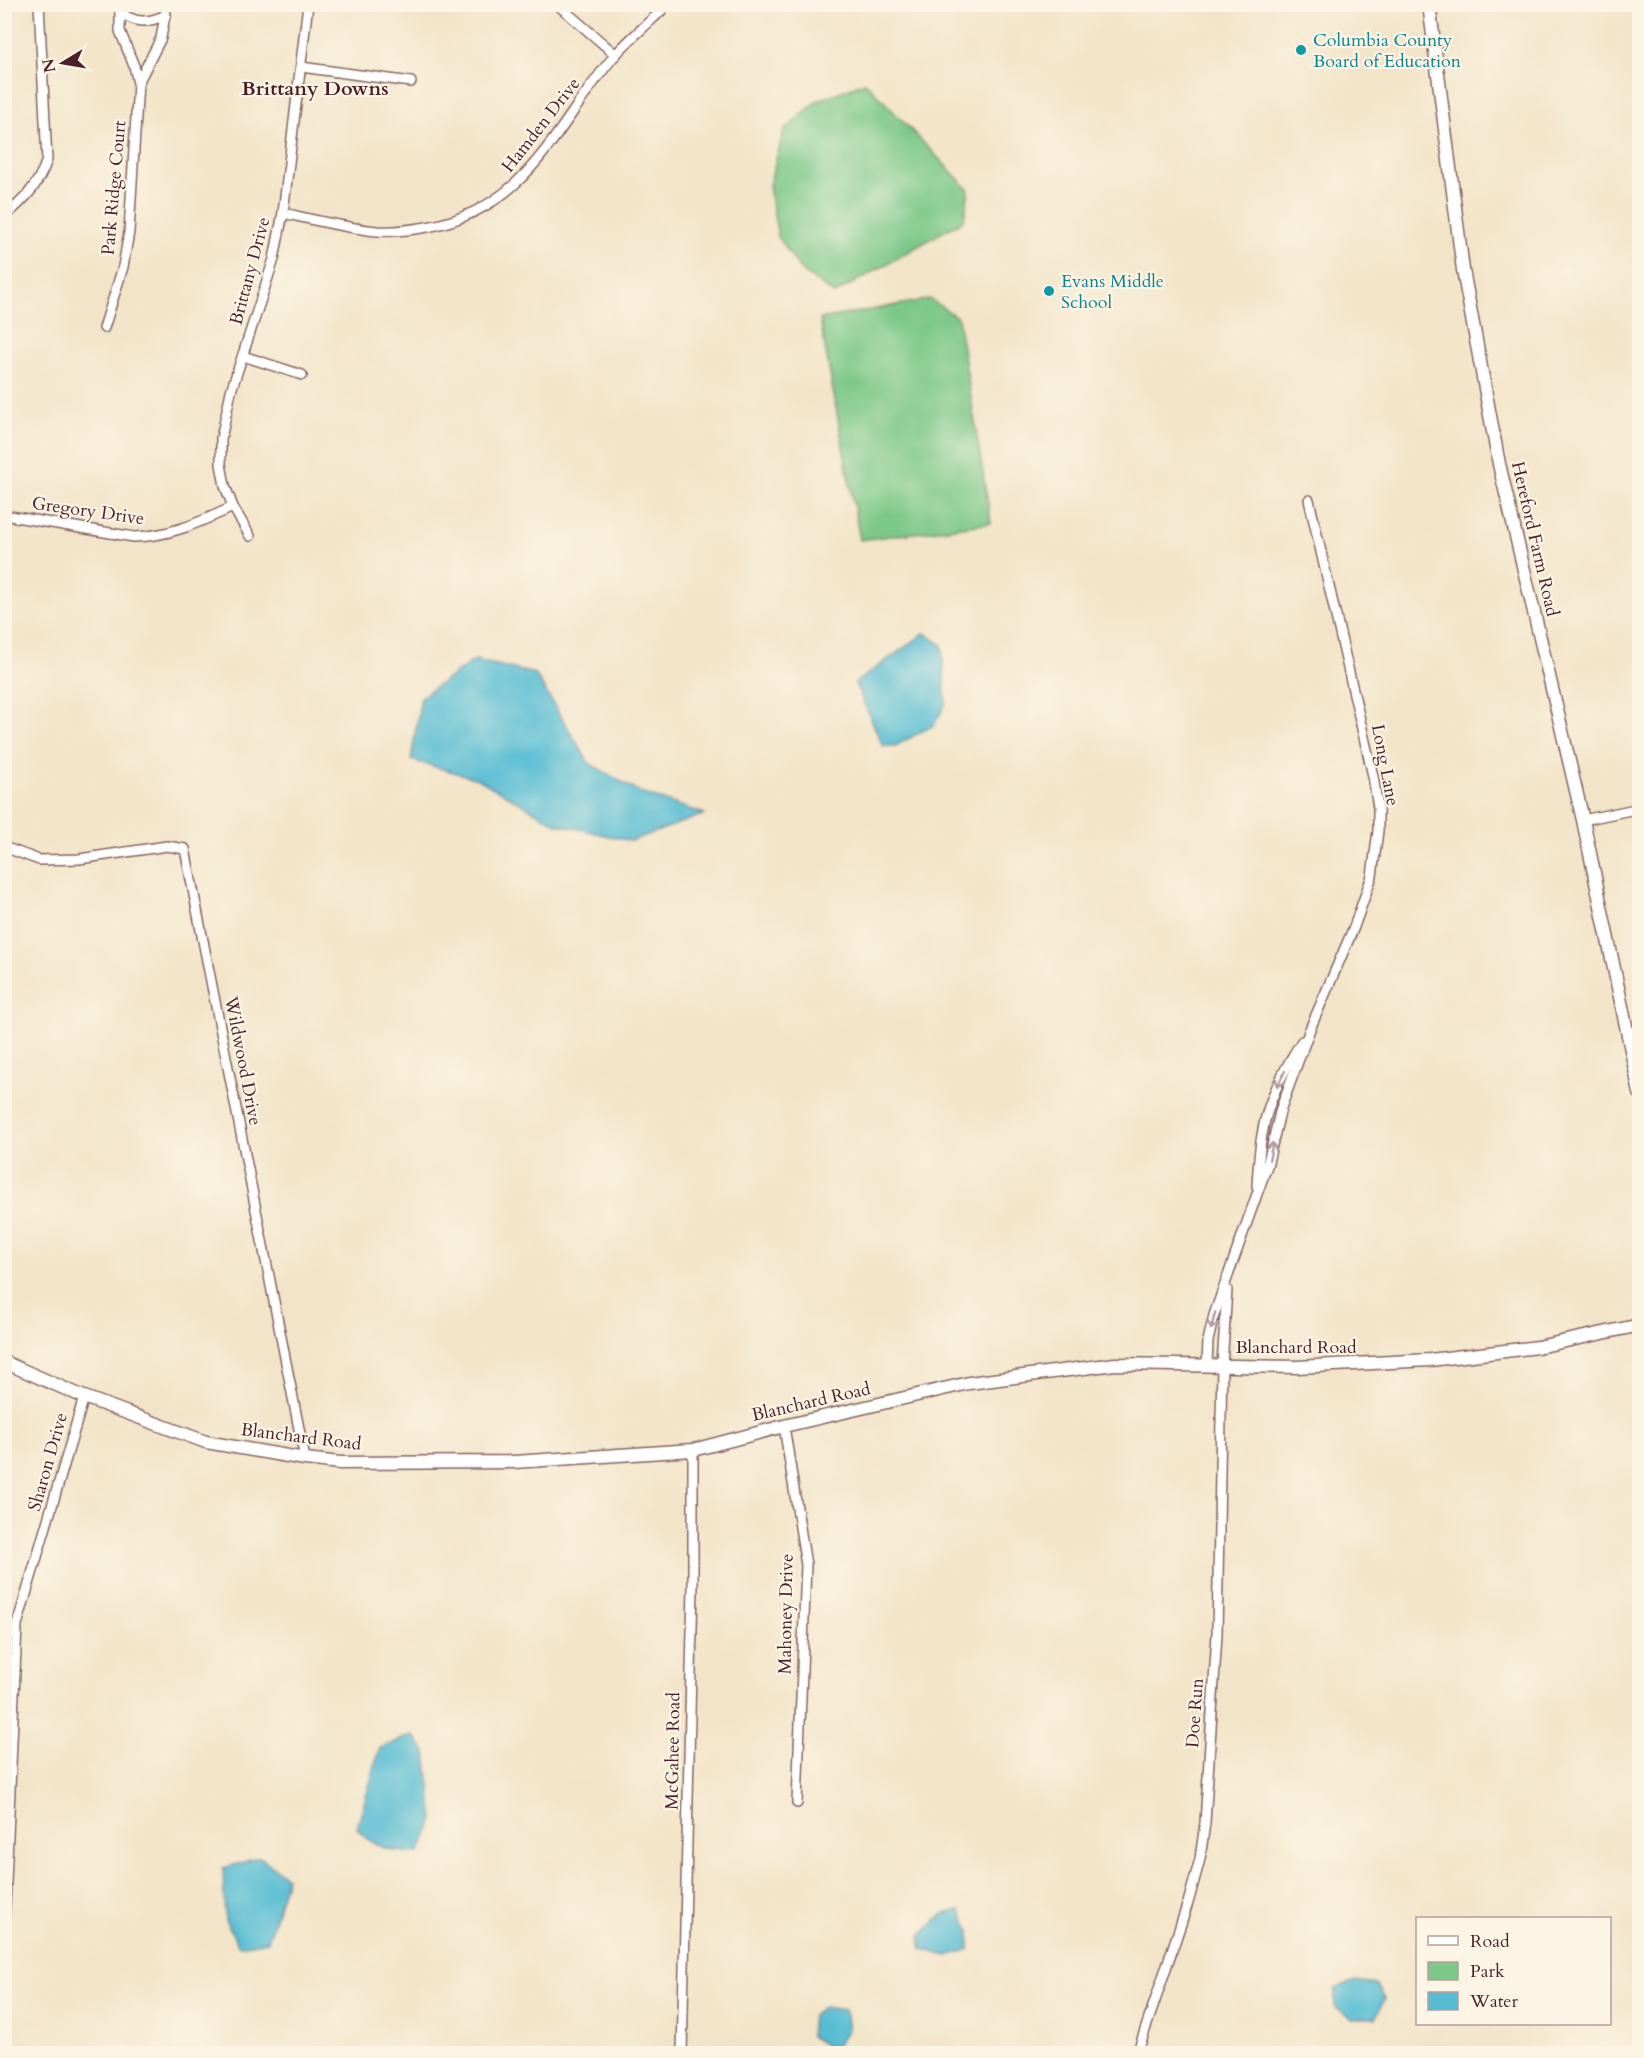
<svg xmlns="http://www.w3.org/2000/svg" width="1644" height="2058" font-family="Cardo,serif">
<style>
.green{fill:#7bc888;stroke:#62745a;stroke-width:1.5}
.water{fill:#55bcd3;stroke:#506e7f;stroke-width:1.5}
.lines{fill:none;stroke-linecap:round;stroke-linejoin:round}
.street-casing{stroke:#856462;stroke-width:12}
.secondary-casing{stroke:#856462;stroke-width:15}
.street{stroke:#fff;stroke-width:9}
.secondary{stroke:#fff;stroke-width:12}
.oneway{stroke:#ae9aa0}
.culture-dot{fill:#0f9aa8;stroke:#fcf5e5;stroke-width:2}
.labels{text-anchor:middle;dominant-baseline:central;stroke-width:4.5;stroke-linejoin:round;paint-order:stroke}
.culture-label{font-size:18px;fill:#0d838f;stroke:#fcf5e5;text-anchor:start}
.street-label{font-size:18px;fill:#4a1f2b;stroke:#fcf5e5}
.neighbourhood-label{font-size:20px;font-weight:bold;fill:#4a1f2b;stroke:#fcf5e5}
</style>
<rect width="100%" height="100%" fill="#fcf5e5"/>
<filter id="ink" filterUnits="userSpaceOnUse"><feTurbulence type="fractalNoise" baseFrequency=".0167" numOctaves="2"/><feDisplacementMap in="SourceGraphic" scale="12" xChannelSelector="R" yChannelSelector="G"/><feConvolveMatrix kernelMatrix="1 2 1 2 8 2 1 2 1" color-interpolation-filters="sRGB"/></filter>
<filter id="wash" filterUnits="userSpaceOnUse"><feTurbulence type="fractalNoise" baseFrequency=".008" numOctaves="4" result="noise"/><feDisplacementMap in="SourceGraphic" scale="24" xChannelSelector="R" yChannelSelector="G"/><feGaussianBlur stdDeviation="1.35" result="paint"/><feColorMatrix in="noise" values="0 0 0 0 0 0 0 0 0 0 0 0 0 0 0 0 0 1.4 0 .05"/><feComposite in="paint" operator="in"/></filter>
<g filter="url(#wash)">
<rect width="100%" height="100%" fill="#f2e4c8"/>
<g class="green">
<path d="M865,82L969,190L964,220L834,294L801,270L778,237L769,186L784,131L817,101Z"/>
<path d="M930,299L958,318L991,523L860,540L820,319Z"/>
</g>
<g class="water">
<path d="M925,633L942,645L946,703L934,725L895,746H883L855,683Z"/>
<path d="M475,660L535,674L589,763L641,793L705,814L631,841L557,824L478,779L411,760L421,697Z"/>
<path d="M413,1735L426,1752L434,1820L419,1853C393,1852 374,1849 357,1828L380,1748Z"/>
<path d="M260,1857L287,1877L268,1941L239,1946L225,1920L223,1868Z"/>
<path d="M960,1910L970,1930L969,1950L947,1956L921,1949V1936L943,1914Z"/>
<path d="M1355,1981L1376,1984L1385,1999L1375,2018H1351L1335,2007V1989Z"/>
<path d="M823,2007L845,2010L848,2030L833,2050L810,2036L812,2015Z"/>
</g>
</g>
<g filter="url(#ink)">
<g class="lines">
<defs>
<g id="street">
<path d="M557,4L616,55"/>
<path d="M120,12C136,24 148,23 166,15"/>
<path d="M301,67L411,82"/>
<path d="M138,83L161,38L167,4"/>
<path d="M283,213C314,220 345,228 377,231C393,232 410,230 427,227C529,209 555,126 615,55C629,40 646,25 661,11"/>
<path d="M4,217C25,199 38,186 47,160L39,4"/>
<path d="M104,328L123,267L129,232L138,83L134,66L120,31V4"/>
<path d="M243,356L302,375"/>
<path d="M4,515L134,537C171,536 200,522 233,507"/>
<path d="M250,536L233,507L225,486L221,464V439L231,391L274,259L283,213L308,4"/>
<path d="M1583,820L1640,808"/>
<path d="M4,847L39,860L79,859L167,846L185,849L305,1459"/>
<path d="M1257,1186C1258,1169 1259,1151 1262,1135C1267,1101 1284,1069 1302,1041"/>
<path d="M1207,1365L1208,1341L1214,1315L1267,1166L1281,1108L1310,1029L1354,927L1372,876L1378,831V808L1373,776L1309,500"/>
<path d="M784,1426L806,1565L797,1803"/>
<path d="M4,1929L17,1625L84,1397"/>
<path d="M682,2054L693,1587V1450"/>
<path d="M1137,2054L1188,1903L1200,1859L1205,1823L1217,1634L1222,1365L1227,1290"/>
</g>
<g id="secondary">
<path d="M1429,4L1463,270L1499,464L1583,820L1640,1093"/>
<path d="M4,1362L84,1397L206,1442L305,1459L340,1463L514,1462L693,1450L784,1426L969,1383L1115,1364L1297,1367L1430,1360L1538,1347L1640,1325"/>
</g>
</defs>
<use href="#street" class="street-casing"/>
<use href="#secondary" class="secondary-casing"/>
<use href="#street" class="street"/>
<use href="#secondary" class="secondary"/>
</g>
<defs><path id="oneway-shaft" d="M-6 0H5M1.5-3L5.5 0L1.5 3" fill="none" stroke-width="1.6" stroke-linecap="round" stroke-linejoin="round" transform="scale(1.5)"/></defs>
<g class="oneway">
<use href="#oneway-shaft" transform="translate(1281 1079) rotate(116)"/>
<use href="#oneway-shaft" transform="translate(1271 1151) rotate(-78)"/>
<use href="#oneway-shaft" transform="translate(1213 1321) rotate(104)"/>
</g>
</g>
<g class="culture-dot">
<circle cx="1301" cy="50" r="6"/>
<circle cx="1049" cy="291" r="6"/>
</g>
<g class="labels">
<g class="culture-label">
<text x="1313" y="40">Columbia County<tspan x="1313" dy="21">Board of Education</tspan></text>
<text x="1061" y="281">Evans Middle<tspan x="1061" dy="21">School</tspan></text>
</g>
<g class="street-label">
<text transform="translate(541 125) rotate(-52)">Hamden Drive</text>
<text transform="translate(114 188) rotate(-85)">Park Ridge Court</text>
<text transform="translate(250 271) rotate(-75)">Brittany Drive</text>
<text transform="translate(88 511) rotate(8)">Gregory Drive</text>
<text transform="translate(1535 539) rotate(77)">Hereford Farm Road</text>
<text transform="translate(1385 765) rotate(79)">Long Lane</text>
<text transform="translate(243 1061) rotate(79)">Wildwood Drive</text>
<text x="1296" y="1347">Blanchard Road</text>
<text transform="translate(811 1402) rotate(-13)">Blanchard Road</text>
<text transform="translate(301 1437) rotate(7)">Blanchard Road</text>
<text transform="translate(48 1462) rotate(-74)">Sharon Drive</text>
<text transform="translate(786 1614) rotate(-89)">Mahoney Drive</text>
<text transform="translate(1195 1713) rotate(-86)">Doe Run</text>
<text transform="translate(673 1751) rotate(-89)">McGahee Road</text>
</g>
<g class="neighbourhood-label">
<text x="315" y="88">Brittany Downs</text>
</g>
</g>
<rect width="1644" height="2058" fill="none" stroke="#fcf5e5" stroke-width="24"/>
<rect x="1416" y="1917" width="195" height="108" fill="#fcf5e5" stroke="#b59f9b" stroke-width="1.5"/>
<rect x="1428" y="1936" width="30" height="9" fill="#ffffff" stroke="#b59f9b" stroke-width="1.5"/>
<text x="1470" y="1947" font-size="18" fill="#4a1f2b">Road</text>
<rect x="1428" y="1962" width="30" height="18" fill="#7bc888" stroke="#b59f9b" stroke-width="1.5"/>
<text x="1470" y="1977" font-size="18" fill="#4a1f2b">Park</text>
<rect x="1428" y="1992" width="30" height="18" fill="#55bcd3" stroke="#b59f9b" stroke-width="1.5"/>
<text x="1470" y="2007" font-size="18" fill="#4a1f2b">Water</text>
<g transform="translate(63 63) rotate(259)" stroke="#fcf5e5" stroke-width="4.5" paint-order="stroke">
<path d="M0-4.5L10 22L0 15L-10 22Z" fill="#4a1f2b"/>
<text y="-9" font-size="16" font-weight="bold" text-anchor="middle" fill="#4a1f2b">N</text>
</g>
</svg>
